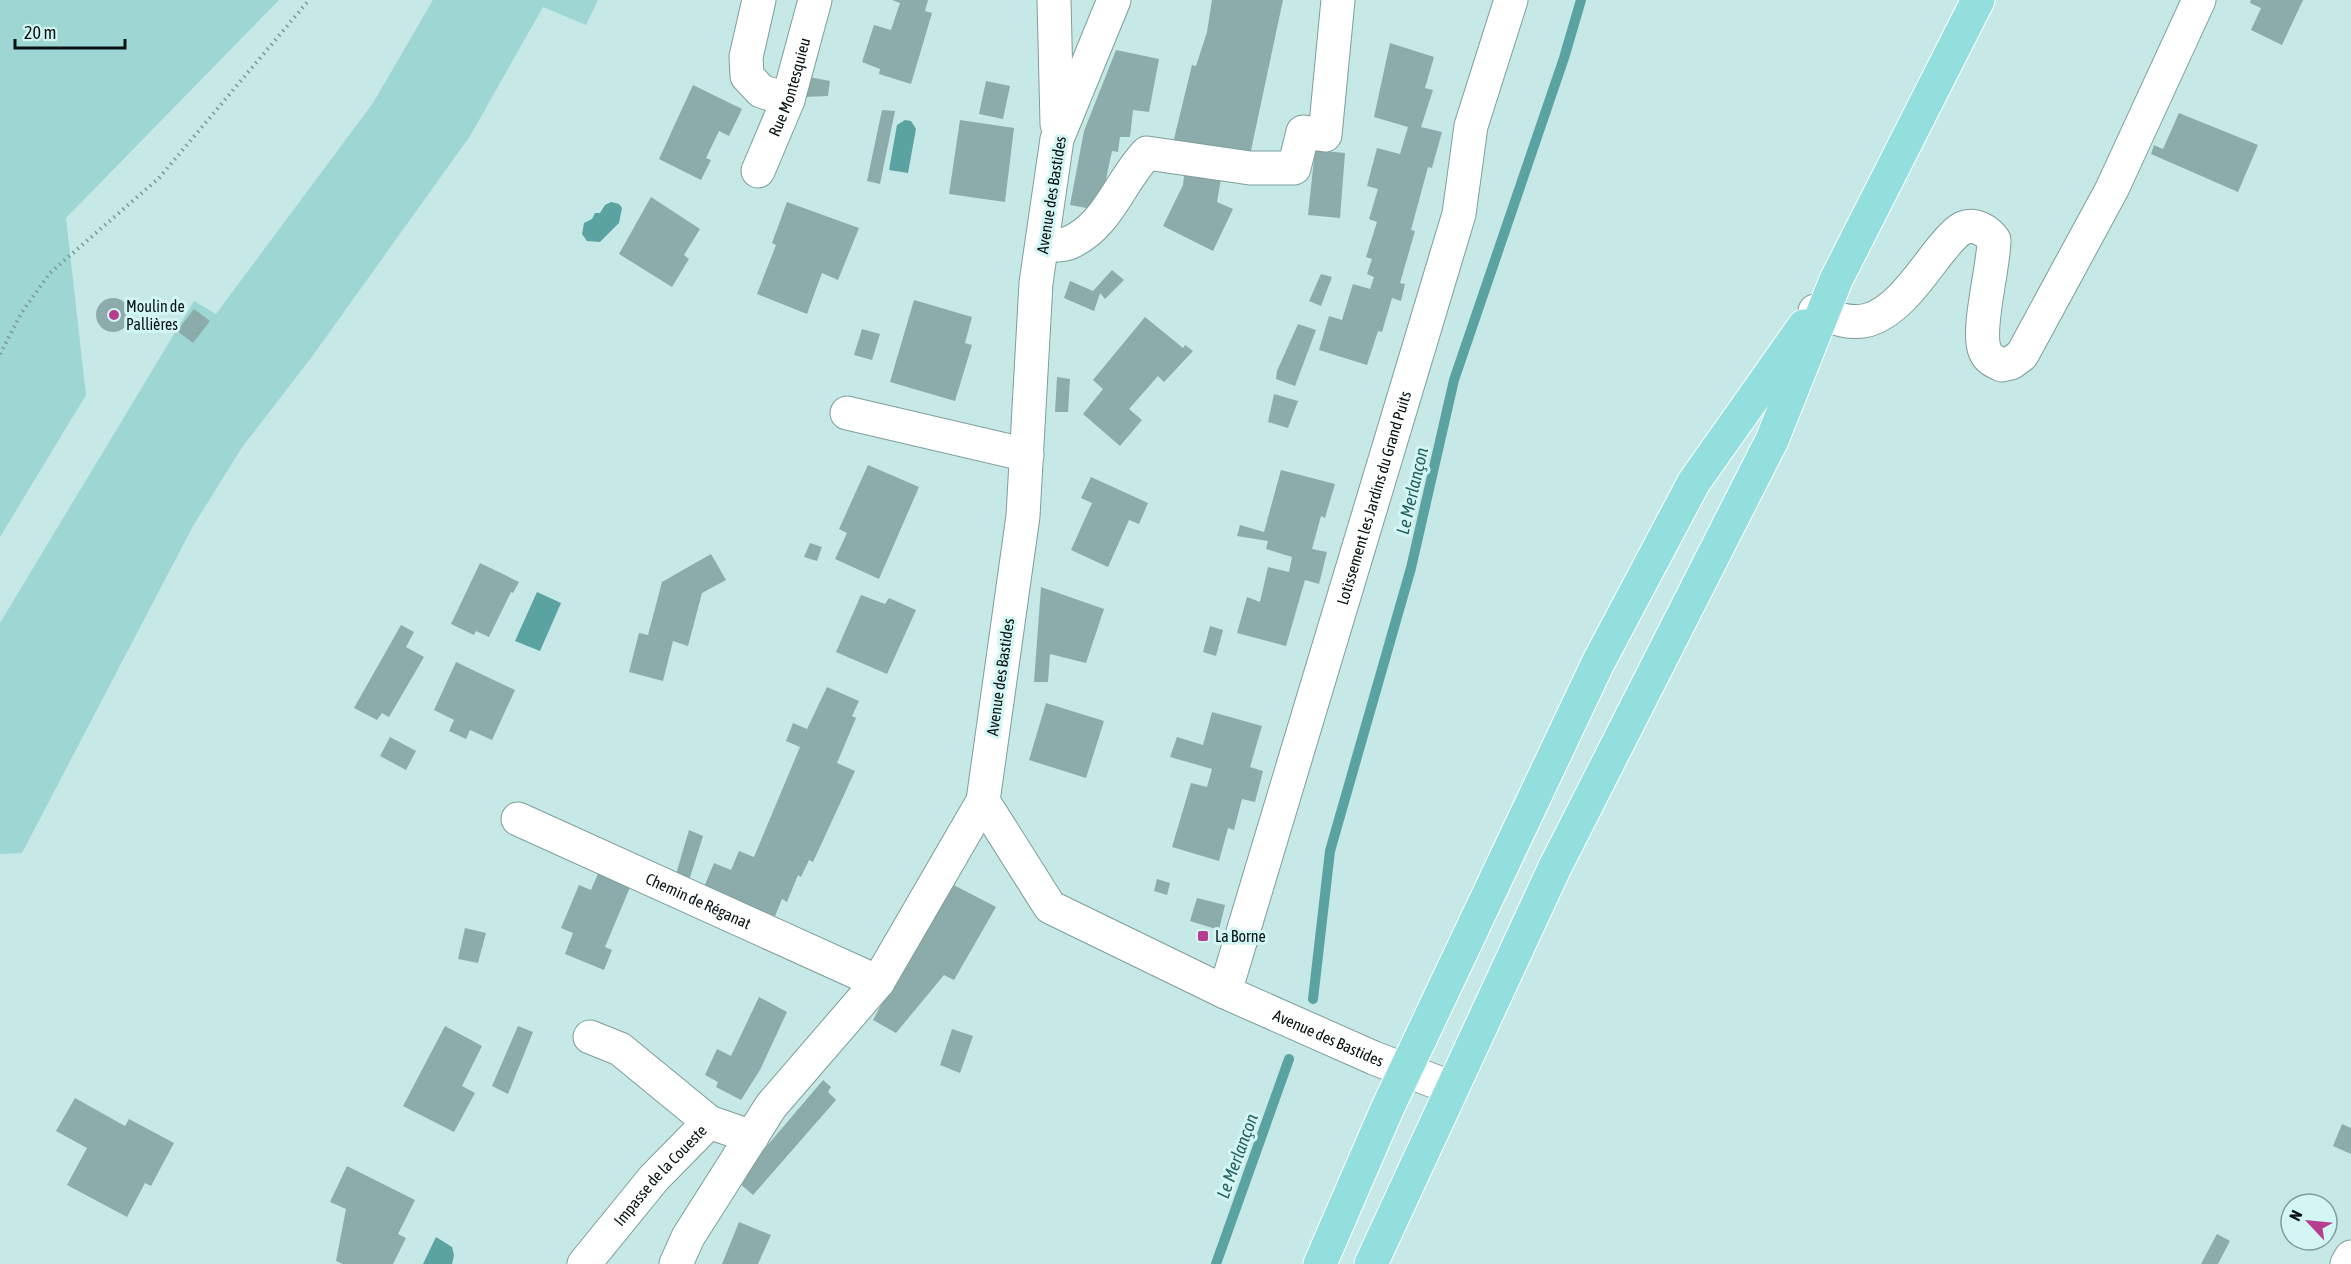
<svg xmlns="http://www.w3.org/2000/svg" width="2351" height="1264" font-family="'Asap Condensed',sans-serif">
<style>
.green{fill:#9ed6d4}
.water{fill:#5aa3a0}
.lines{fill:none;stroke-linecap:round;stroke-linejoin:round}
.stream{stroke:#5aa3a0;stroke-width:10}
.building{fill:#8bacab}
.minor-casing{stroke:#7d9e9c;stroke-width:35}
.major-casing{stroke:#fff;stroke-width:35}
.path{stroke:#7e9896;stroke-width:4;stroke-dasharray:1.5 4.5;stroke-linecap:butt}
.minor{stroke:#fff;stroke-width:33}
.major{stroke:#92dfdd;stroke-width:33}
.poi-dot{fill:#b63d90;stroke:#d3f6f4;stroke-width:2}
.labels{text-anchor:middle;dominant-baseline:central;stroke-width:6;stroke-linejoin:round;paint-order:stroke}
.street-label{font-size:16px;fill:#071313;stroke:#d3f6f4}
.poi-label{font-size:16px;fill:#071313;stroke:#d3f6f4;text-anchor:start}
.water-label{font-size:18px;font-style:italic;fill:#23605e;stroke:#d3f6f4}
</style>
<rect width="100%" height="100%" fill="#c6e8e6"/>
<g class="green">
<path d="M0,0H279L66,218L86,395L0,537Z"/>
<path d="M433,0H598L586,25L543,7L470,136L311,358L243,446L193,526L22,853L0,854V623L194,301L216,314L373,103Z"/>
</g>
<g class="water">
<path d="M905,120L911,121L916,129L908,173L889,170L897,125Z"/>
<path d="M611,202L619,204L622,208L619,223L600,242L587,241L582,234L584,223L592,219L595,213H600L605,205Z"/>
<path d="M537,592L561,603L540,651L515,641Z"/>
<path d="M436,1237L452,1247L454,1255L452,1264H423Z"/>
</g>
<g class="lines">
<g class="stream">
<path d="M1313,999L1330,851L1411,568L1454,380L1564,58L1581,0"/>
<path d="M1216,1264L1289,1059"/>
</g>
</g>
<g class="building">
<path d="M892,0H928L925,11L932,13L911,84L879,74L880,69L862,62L874,25L891,30L900,3Z"/>
<path d="M1212,0H1283L1250,155L1173,143L1192,65L1196,66L1207,32Z"/>
<path d="M2251,0H2303L2282,45L2251,30L2261,8L2250,3Z"/>
<path d="M1390,43L1434,57L1425,88L1433,90L1421,127L1442,132L1432,168L1428,167L1411,230L1415,231L1400,283L1405,284L1401,301L1392,298L1382,332L1378,331L1367,365L1319,350L1329,316L1342,320L1353,284L1370,289L1374,277L1367,274L1372,259L1366,257L1377,222L1369,219L1378,189L1367,186L1377,148L1400,154L1408,127L1374,117Z"/>
<path d="M1116,50L1159,59L1149,112L1133,110L1130,137H1120L1118,152L1112,151L1100,207L1092,209L1070,205L1084,131Z"/>
<path d="M809,77L830,81L828,96L805,97Z"/>
<path d="M986,81L1010,86L1003,119L979,114Z"/>
<path d="M693,85L742,109L729,136L719,131L706,158L711,160L701,180L659,159Z"/>
<path d="M882,110L895,111L880,184L867,181Z"/>
<path d="M2179,113L2258,145L2238,192L2151,154L2154,145L2163,149Z"/>
<path d="M960,120L1014,128L1005,202L949,194Z"/>
<path d="M1315,150L1345,153L1340,218L1308,215Z"/>
<path d="M1185,168L1222,173L1217,202L1233,209L1213,251L1163,226L1183,185Z"/>
<path d="M651,197L700,229L684,255L689,259L672,287L619,254Z"/>
<path d="M787,202L859,228L838,280L822,273L807,314L757,294L776,245L772,243Z"/>
<path d="M1112,270L1124,280L1105,299L1100,293L1094,311L1064,298L1070,281L1093,291Z"/>
<path d="M1321,274L1332,277L1321,306L1309,301Z"/>
<circle cx="113" cy="315" r="17"/>
<path d="M914,300L972,317L965,343L972,345L955,401L890,382Z"/>
<path d="M194,309L210,321L193,343L177,331Z"/>
<path d="M1145,317L1183,348L1185,345L1193,351L1164,382L1158,376L1129,409L1142,420L1120,446L1083,414L1103,389L1093,380Z"/>
<path d="M1298,324L1316,330L1295,386L1276,379L1277,371Z"/>
<path d="M862,329L880,334L872,360L854,355Z"/>
<path d="M1057,377L1070,379L1068,412H1055Z"/>
<path d="M1274,394L1298,401L1288,428L1268,422Z"/>
<path d="M868,465L919,487L879,579L835,559L847,533L839,529Z"/>
<path d="M1281,470L1335,484L1325,518L1321,516L1312,549L1327,552L1319,584L1305,580L1286,646L1237,633L1247,597L1260,602L1268,567L1289,572L1292,557L1266,549L1268,541L1237,536L1240,525L1264,532Z"/>
<path d="M1091,477L1148,503L1139,524L1129,520L1108,567L1071,550L1092,503L1081,498Z"/>
<path d="M810,543L822,547L817,561L804,557Z"/>
<path d="M711,554L726,580L702,593L688,646L673,641L663,681L629,672L639,633L648,635L662,582Z"/>
<path d="M480,563L519,582L513,593L511,592L489,637L476,631L474,635L451,624Z"/>
<path d="M1041,587L1104,609L1086,663L1050,654L1048,682H1034Z"/>
<path d="M861,595L885,604L889,598L916,610L887,674L836,652Z"/>
<path d="M401,625L414,632L406,647L424,657L389,717L382,713L377,720L354,708Z"/>
<path d="M1210,626L1223,630L1216,656L1203,652Z"/>
<path d="M456,662L515,690L492,740L470,730L466,739L449,731L454,720L434,710Z"/>
<path d="M827,687L859,701L852,716L856,718L837,763L855,771L813,862L809,860L801,877L798,875L787,902L782,899L773,921L702,892L714,863L731,870L739,851L754,857L800,747L786,741L793,723L807,729Z"/>
<path d="M1046,703L1104,721L1086,778L1029,760Z"/>
<path d="M1212,712L1262,726L1250,767L1263,771L1255,802L1242,799L1234,830L1228,828L1219,861L1172,847L1191,783L1207,787L1212,769L1170,757L1177,737L1203,745Z"/>
<path d="M390,737L416,751L406,770L380,756Z"/>
<path d="M689,830L703,836L687,887L674,881Z"/>
<path d="M600,869L631,885L605,947L612,950L604,970L565,954L573,933L561,928L579,885L591,890Z"/>
<path d="M1157,879L1170,883L1167,895L1154,891Z"/>
<path d="M948,882L996,907L954,980L944,975L896,1033L873,1020Z"/>
<path d="M1197,898L1225,905L1219,930L1190,921Z"/>
<path d="M465,928L486,933L478,963L458,959Z"/>
<path d="M759,997L787,1012L760,1070L741,1100L716,1087L718,1082L705,1075L717,1049L731,1056Z"/>
<path d="M445,1026L482,1046L462,1086L475,1093L454,1132L403,1106Z"/>
<path d="M518,1026L533,1032L508,1094L492,1086Z"/>
<path d="M952,1029L973,1036L960,1073L940,1065Z"/>
<path d="M823,1080L831,1087L828,1092L836,1100L753,1195L737,1181Z"/>
<path d="M75,1098L125,1126L129,1119L174,1143L151,1186L145,1183L127,1217L67,1185L87,1148L56,1131Z"/>
<path d="M2342,1124L2351,1128V1154L2333,1146Z"/>
<path d="M347,1166L415,1200L398,1234L406,1238L393,1264H343L336,1261L346,1209L330,1202Z"/>
<path d="M739,1222L771,1235L758,1264H722Z"/>
<path d="M2217,1234L2230,1241L2218,1264H2201Z"/>
</g>
<g class="lines">
<defs>
<g id="minor">
<path d="M759,0L746,57L747,76L761,91L788,100"/>
<path d="M1054,0L1057,124"/>
<path id="s1" d="M1114,0L1057,139L1036,283L1023,516L983,801L1050,907L1225,992L1374,1058L1452,1088"/>
<path id="s2" d="M758,171L788,100L815,0"/>
<path d="M1043,245C1051,245 1063,246 1071,242C1108,225 1120,181 1147,153L1250,168H1294L1303,132L1325,135L1338,0"/>
<path d="M1815,311C1831,317 1850,325 1868,320C1899,311 1923,271 1943,247C1948,241 1955,232 1963,228C1975,223 1988,231 1994,240C1994,267 1976,330 1985,351C1988,359 1995,362 2002,365L2011,363L2022,355L2112,189L2199,0"/>
<path d="M847,413L1027,455"/>
<path id="s3" d="M518,819L878,982"/>
<path id="s4" d="M1225,992L1459,214L1471,126L1511,0"/>
<path d="M590,1037L620,1049L709,1122"/>
<path id="s5" d="M584,1264L654,1178L709,1122L752,1137"/>
<path d="M676,1264L688,1237L771,1106L878,982L983,801"/>
<path d="M2347,1264L2351,1257"/>
</g>
<g id="major">
<path d="M1320,1264L1388,1107L1598,663L1694,482L1804,326"/>
<path d="M1371,1264L1554,869L1772,440L1836,280L1978,0"/>
</g>
</defs>
<use href="#minor" class="minor-casing"/>
<use href="#major" class="major-casing"/>
<path class="path" d="M0,354L22,312L50,273L159,178L309,0"/>
<use href="#minor" class="minor"/>
<use href="#major" class="major"/>
</g>
<g class="poi-dot">
<circle cx="114" cy="315" r="6"/>
<rect x="1197" y="930" width="12" height="12" rx="3"/>
</g>
<g class="labels">
<g class="street-label">
<text stroke="none"><textPath href="#s2" startOffset="90">Rue Montesquieu</textPath></text>
<text transform="translate(1051 195) rotate(-81)">Avenue des Bastides</text>
<text stroke="none"><textPath href="#s4" startOffset="516">Lotissement les Jardins du Grand Puits</textPath></text>
<text transform="translate(1000 677) rotate(-82)">Avenue des Bastides</text>
<text stroke="none"><textPath href="#s3" startOffset="198">Chemin de Réganat</textPath></text>
<text stroke="none"><textPath href="#s1" startOffset="1250">Avenue des Bastides</textPath></text>
<text stroke="none"><textPath href="#s5" startOffset="117">Impasse de la Coueste</textPath></text>
</g>
<g class="poi-label">
<text x="126" y="306">Moulin de<tspan x="126" dy="18">Pallières</tspan></text>
<text x="1215" y="936">La Borne</text>
</g>
<g class="water-label">
<text transform="translate(1412 491) rotate(-77)">Le Merlançon</text>
<text transform="translate(1237 1156) rotate(-70)">Le Merlançon</text>
</g>
</g>
<g transform="translate(2309 1222) rotate(296)"><circle r="28" fill="#d3f6f4" stroke="#819b9a" stroke-width="1.5"/>
<path d="M0-4.5L10 22L0 15L-10 22Z" fill="#b63d90"/>
<text y="-9" font-size="16" font-weight="bold" text-anchor="middle" fill="#071313">N</text>
</g>
<path d="M15 39v9h110v-9" fill="none" stroke="#071313" stroke-width="3"/>
<text x="24" y="39" font-size="18" fill="#071313" stroke="#d3f6f4" stroke-width="4.5" paint-order="stroke">20 m</text>
</svg>
